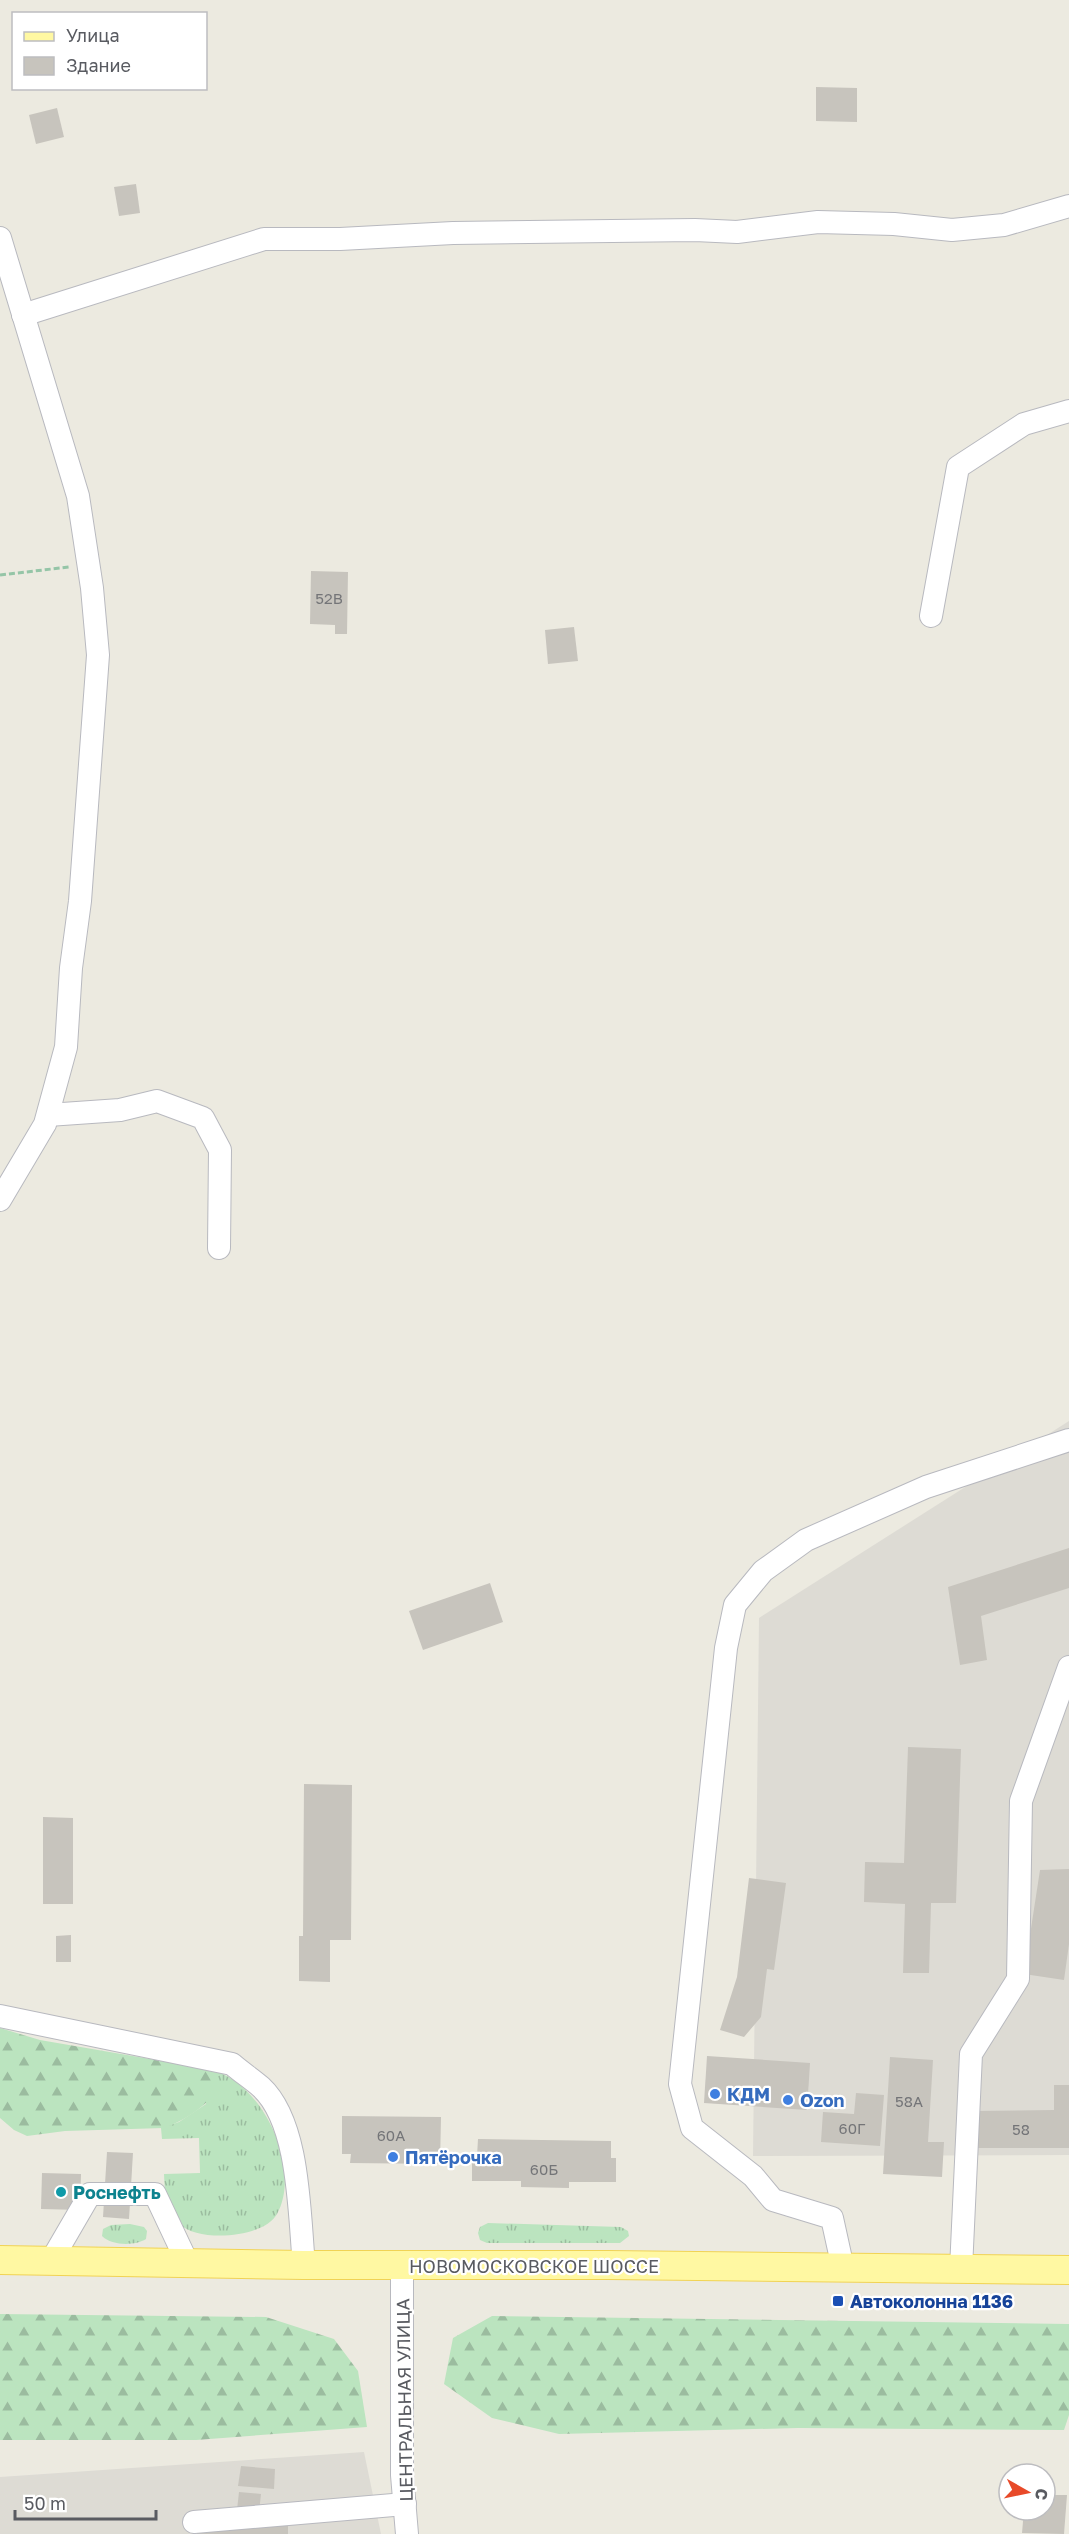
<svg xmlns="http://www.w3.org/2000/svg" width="1069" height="2534" font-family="'Golos Text',sans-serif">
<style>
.industrial{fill:#dddbd4}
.grass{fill:url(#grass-tufts)}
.forest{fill:url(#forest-firs)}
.building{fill:#c7c4bd}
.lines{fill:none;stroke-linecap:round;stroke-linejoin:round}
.minor-casing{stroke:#b8b9bf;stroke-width:24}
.major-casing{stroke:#f1d354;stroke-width:30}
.path{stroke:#95c5a7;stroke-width:3;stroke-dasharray:6 3;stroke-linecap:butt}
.minor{stroke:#fff;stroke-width:22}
.major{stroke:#fff8a2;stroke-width:28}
.shop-dot{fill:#3f7fe0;stroke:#fff;stroke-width:2}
.culture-dot{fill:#0f9aa8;stroke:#fff;stroke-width:2}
.transit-dot{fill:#1a4fb4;stroke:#fff;stroke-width:2}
.labels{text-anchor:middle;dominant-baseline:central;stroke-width:4.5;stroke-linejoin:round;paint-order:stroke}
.number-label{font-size:15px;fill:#747578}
.shop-label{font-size:18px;font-weight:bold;fill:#366cbe;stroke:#fff;text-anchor:start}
.culture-label{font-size:18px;font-weight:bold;fill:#0d838f;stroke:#fff;text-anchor:start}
.street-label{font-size:18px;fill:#595b61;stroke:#fff}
.transit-label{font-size:18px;font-weight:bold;fill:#164399;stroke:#fff;text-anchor:start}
</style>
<defs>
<pattern id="grass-tufts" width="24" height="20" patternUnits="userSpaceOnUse" patternTransform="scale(1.5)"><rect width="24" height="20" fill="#bbe4bf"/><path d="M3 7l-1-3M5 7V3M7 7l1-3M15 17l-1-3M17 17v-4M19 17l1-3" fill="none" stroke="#9bbc9f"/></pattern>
<pattern id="forest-firs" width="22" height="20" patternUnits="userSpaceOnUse" patternTransform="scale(1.5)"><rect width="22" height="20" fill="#bbe4bf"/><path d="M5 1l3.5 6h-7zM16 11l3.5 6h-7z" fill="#9bbc9f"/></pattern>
</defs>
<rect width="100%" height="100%" fill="#eceae0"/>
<g class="industrial">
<path d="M1069,1421V2155L753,2156L759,1618Z"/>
<path d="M364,2452L381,2534H0V2477Z"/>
</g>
<g class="grass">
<path d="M208,2069C261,2079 303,2167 277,2214C264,2238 198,2243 180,2224C165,2209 165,2194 164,2174L200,2173L199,2138L162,2139L161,2128L179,2122L206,2104Z"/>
<path d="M488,2223L621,2227L628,2231L629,2236L620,2243H487L480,2240L478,2233L480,2227Z"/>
<path d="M130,2224L144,2227L147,2231L146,2239C135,2246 112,2246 102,2236L103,2229L111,2225Z"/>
</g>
<g class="forest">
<path d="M0,2028L40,2040L208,2069L214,2080V2095C200,2110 183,2121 164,2128L65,2131L27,2136L14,2130L0,2118Z"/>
<path d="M0,2314L266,2317L334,2339L358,2371L367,2427L196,2440H0Z"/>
<path d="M492,2316L1069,2324V2415L1064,2430L798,2428L559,2434L492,2418L444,2384L453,2338Z"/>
</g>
<g class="building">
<path d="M816,87L857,88V122L816,121Z"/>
<path d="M57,108L64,137L36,144L29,115Z"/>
<path d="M136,184L140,213L119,216L114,187Z"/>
<path d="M311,571L348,572L347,634H335V625L310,624Z"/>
<path d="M574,627L578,661L548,664L545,630Z"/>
<path d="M1069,1548V1588L981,1616L987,1660L960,1665L948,1587Z"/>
<path d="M490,1583L503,1622L423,1650L409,1611Z"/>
<path d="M908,1747L961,1749L956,1903H931L929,1973H903L905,1904L864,1902L865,1862L904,1863Z"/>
<path d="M304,1784L352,1785L351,1940H330V1982L299,1981V1936H303Z"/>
<path d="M43,1817L73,1818V1904H43Z"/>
<path d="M1069,1869V1944L1064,1980L1024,1974L1040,1870Z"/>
<path d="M749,1878L786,1883L774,1970L767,1969L761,2017L744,2037L720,2030L737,1977Z"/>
<path d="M71,1935V1962H56V1936Z"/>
<path d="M707,2056L810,2063L807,2110L704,2103Z"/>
<path d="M890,2057L933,2060L928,2142H944L942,2177L883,2174Z"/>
<path d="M1054,2085H1069V2148H972V2111L1054,2110Z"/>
<path d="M856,2093L884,2095L880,2146L821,2142L823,2112L854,2114Z"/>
<path d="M342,2116L441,2117L440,2164L350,2163L351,2154H342Z"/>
<path d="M478,2139L611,2141V2158H616V2182H569V2188L521,2187V2181H472V2156H477Z"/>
<path d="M107,2152L133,2153L129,2219L103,2217Z"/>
<path d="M42,2173L81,2174L80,2210L41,2209Z"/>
<path d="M241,2466L275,2469L274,2489L238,2486Z"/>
<path d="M239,2492L261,2494L259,2512L237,2510Z"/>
<path d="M1045,2495H1067L1064,2534L1022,2533L1024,2510H1045Z"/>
<path d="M288,2525V2534H197V2527Z"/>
</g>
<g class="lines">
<defs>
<g id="minor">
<path d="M0,238L78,496L92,588L98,655L80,901L71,968L66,1047L45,1124L0,1200"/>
<path d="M23,315L264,239H340L453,233L695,230L737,232L818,222L894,224L952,230L1004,225L1069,206"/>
<path d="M931,616L958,467L1024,424L1069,411"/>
<path d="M48,1115L120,1110L157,1101L203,1118L220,1150L219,1248"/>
<path d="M0,2016L232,2064C241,2072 252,2079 261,2087C300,2123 299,2214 304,2265"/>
<path d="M51,2261L90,2194H155L188,2264"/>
<path d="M402,2265V2475L407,2534"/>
<path d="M843,2268L832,2218L773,2200L753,2176L692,2128L680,2084L726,1648L735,1605L763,1571L806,1540L926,1487L1069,1440"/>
<path d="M961,2269L971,2054L1018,1979L1021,1801L1069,1667"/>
<path d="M194,2522L405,2504"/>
</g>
<path id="major" d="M0,2260L304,2265H608L1069,2270"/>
</defs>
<use href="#minor" class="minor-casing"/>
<use href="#major" class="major-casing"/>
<path class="path" d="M0,575L69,567"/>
<use href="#minor" class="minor"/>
<use href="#major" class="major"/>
</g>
<g class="shop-dot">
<circle cx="715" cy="2094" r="6"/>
<circle cx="788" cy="2100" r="6"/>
<circle cx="393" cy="2157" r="6"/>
</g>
<circle class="culture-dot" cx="61" cy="2192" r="6"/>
<rect class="transit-dot" x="832" y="2295" width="12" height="12" rx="3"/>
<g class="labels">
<g class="number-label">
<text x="329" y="598">52В</text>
<text x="909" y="2101">58А</text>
<text x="852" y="2128">60Г</text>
<text x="1021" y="2129">58</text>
<text x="391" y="2135">60А</text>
<text x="544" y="2169">60Б</text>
</g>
<g class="shop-label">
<text x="727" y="2094">КДМ</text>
<text x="800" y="2100">Ozon</text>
<text x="405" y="2157">Пятёрочка</text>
</g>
<g class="culture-label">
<text x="73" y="2192">Роснефть</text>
</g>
<g class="street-label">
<text x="534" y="2266">НОВОМОСКОВСКОЕ ШОССЕ</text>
<text transform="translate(404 2400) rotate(-91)">ЦЕНТРАЛЬНАЯ УЛИЦА</text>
</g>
<g class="transit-label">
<text x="850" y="2301">Автоколонна 1136</text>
</g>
</g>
<rect x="12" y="12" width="195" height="78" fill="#ffffff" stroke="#bdbdc0" stroke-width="1.5"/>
<rect x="24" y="32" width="30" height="9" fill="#fff8a2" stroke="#bdbdc0" stroke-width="1.5"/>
<text x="66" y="42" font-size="18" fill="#595b61">Улица</text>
<rect x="24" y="57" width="30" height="18" fill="#c7c4bd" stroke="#bdbdc0" stroke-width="1.5"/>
<text x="66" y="72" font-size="18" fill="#595b61">Здание</text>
<g transform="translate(1027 2492) rotate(99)"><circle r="28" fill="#ffffff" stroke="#bdbdc0" stroke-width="1.5"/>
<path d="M0-4.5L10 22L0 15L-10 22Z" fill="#e84a29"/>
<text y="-9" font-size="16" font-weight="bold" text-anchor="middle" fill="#595b61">С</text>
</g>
<path d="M15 2510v9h141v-9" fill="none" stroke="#595b61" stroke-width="3"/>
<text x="24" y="2510" font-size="18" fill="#595b61" stroke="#ffffff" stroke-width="4.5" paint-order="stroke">50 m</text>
</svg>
